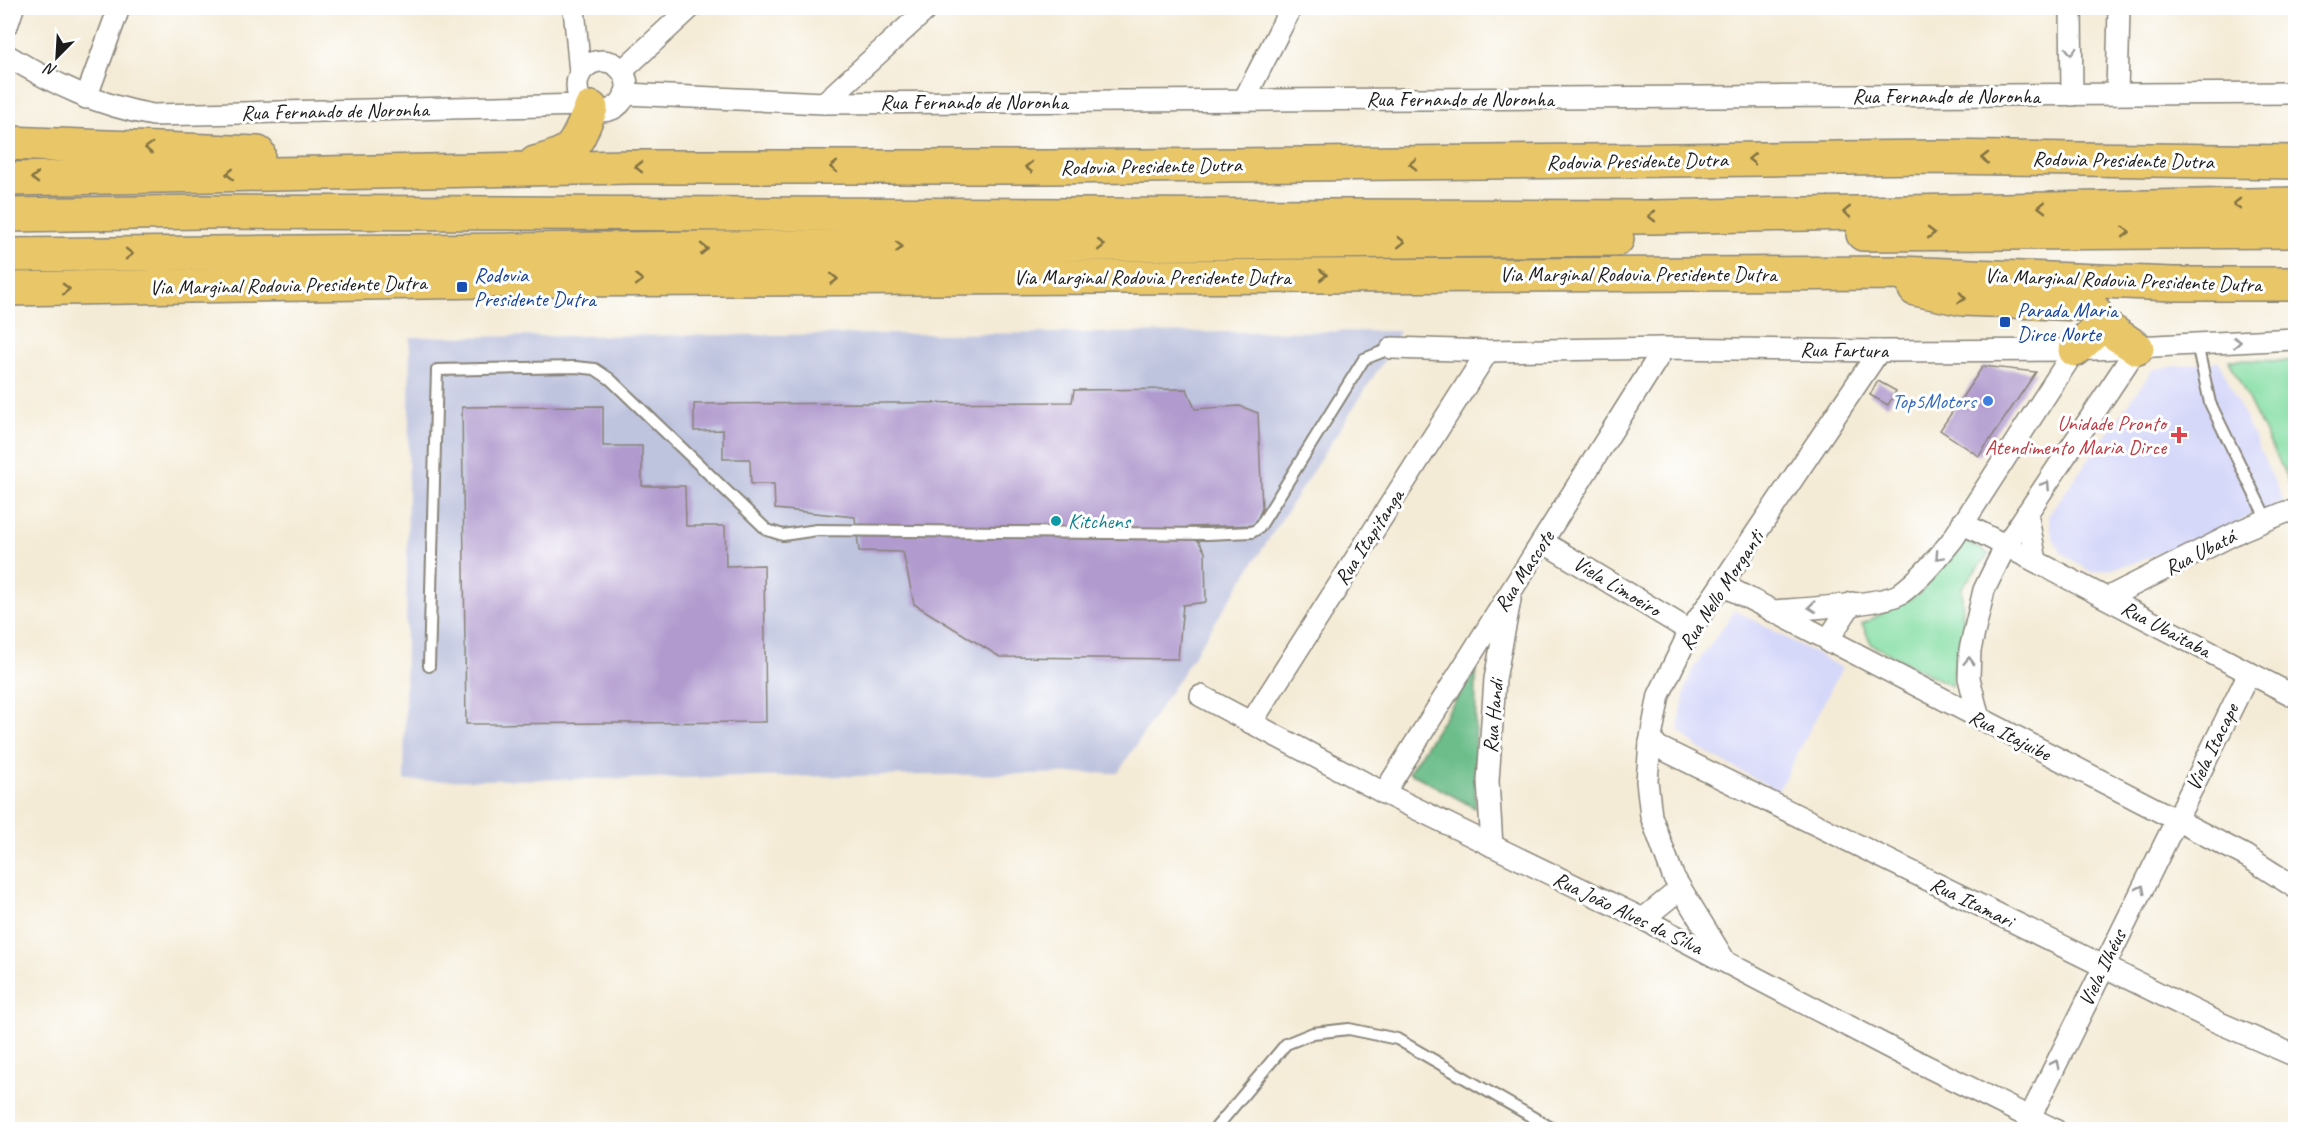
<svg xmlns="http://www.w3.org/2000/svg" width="2303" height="1137" font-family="Caveat,sans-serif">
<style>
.built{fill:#d6d8f9}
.industrial{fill:#bec3de}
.green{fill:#85dea4;stroke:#507d60;stroke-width:1.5}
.forest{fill:#6cbd8a;stroke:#446c53;stroke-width:1.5}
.building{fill:#b09ace}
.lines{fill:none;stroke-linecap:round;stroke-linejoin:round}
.service-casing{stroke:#888479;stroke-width:14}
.minor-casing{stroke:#888479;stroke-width:24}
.motorway-casing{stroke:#888479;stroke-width:36}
.service{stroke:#fff;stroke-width:10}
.minor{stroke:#fff;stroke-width:21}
.motorway{stroke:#e9c769;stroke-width:33}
.oneway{stroke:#999}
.oneway2{stroke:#827242}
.transit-dot{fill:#1a4fb4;stroke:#fff;stroke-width:2}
.shop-dot{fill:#3f7fe0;stroke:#fff;stroke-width:2}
.health-dot{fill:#e0444e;stroke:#fff;stroke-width:2}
.culture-dot{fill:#0f9aa8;stroke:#fff;stroke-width:2}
.labels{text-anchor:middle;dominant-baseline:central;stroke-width:6;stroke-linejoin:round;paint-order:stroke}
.street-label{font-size:21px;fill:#1c1c1c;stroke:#fff}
.transit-label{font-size:21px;fill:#164399;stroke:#fff;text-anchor:start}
.shop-label{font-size:21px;fill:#366cbe;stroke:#fff;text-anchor:end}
.health-label{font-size:21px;fill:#be3a42;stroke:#fff;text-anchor:end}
.culture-label{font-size:21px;fill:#0d838f;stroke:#fff;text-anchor:start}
</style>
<rect width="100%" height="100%" fill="#fff"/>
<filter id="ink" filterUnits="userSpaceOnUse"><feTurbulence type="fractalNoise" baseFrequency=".0167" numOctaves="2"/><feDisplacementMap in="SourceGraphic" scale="12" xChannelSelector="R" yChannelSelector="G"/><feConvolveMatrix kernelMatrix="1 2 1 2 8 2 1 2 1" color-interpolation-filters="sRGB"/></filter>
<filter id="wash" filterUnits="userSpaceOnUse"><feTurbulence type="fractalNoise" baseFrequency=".008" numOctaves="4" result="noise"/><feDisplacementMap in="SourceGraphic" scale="24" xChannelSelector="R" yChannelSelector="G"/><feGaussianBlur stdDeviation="1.35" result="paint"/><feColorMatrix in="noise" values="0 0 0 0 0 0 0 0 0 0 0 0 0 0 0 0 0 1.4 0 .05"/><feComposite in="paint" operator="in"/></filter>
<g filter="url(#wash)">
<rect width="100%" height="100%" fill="#f4ebd6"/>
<g class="built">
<path d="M2219,361L2284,502L2193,541L2128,565L2091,572L2062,553L2053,538L2048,516L2153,369Z"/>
<path d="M1735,610L1842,668L1778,791L1698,748L1678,729L1686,685L1693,669Z"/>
</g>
<path class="industrial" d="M1399,331L1392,348L1118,773L404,781L410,337Z"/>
<g class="green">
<path d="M2229,360L2295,361V494Z"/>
<path d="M1967,542L1989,554L1962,587L1963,628L1951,686L1872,645L1862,624L1919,594L1955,551Z"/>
</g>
<path class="forest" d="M1476,668L1475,808L1409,772Z"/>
<g id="blocks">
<g class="building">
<path d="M1983,366L2036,372L1979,456L1940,430Z"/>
<path d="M1878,381L1896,391L1888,405L1870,395Z"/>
<path d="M1187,389L1195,409L1240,406L1258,413L1262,508L1255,525L1190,527L1205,552L1206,602L1183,605L1178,659L1000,657L914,604L903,552L859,551L855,517L775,509L774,484H751L750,459H723V430L694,431V404L1072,402L1074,390Z"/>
<path d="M603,406V446H642V486H685L686,526H725L726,566L764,565L766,722L466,724L462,407Z"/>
</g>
</g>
</g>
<g filter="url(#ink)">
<use href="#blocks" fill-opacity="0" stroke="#888479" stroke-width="1.5"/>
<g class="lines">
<defs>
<g id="service">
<path d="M2197,344L2210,403L2267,520"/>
<path d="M429,666L437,370L575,367L595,369L610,379L767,530L783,535L817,530L1207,534L1252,532L1259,528L1364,359L1392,348"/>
<path d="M1214,1130L1286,1044L1313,1033L1349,1029L1397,1039L1555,1130"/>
</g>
<g id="minor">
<path d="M574,8L580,73"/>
<path d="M2071,8L2072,95"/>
<path d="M8,23L13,8"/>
<path d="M8,56C54,84 99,106 153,115L586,105"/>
<circle cx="602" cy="86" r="25"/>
<path d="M622,71L690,8"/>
<path d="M625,94L824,103L2296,93"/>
<path d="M2117,94L2119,8"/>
<path d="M86,98L119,8"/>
<path d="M1244,100L1291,8"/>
<path d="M824,103L928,8"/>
<path d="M1392,348L1488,351L1664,348L1879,351L2075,350L2296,339"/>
<path d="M2027,513L2036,561"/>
<path d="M1962,523L2296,697"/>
<path d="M1543,542L1690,631"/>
<path d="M1723,585L2246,856L2296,888"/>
<path d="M2107,598L2242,530L2286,512H2296"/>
<path d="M1772,611C1796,609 1886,605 1901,593C1920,579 1938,558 1953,539L2075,350"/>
<path d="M1830,643L1833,632L1852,603"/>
<path d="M1201,696L1384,793L1643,919L1896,1051L2055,1130"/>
<path d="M1979,719L1969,678L1970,650L1984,590L2006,545L2137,348"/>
<path d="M1251,723L1488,351"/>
<path d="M1650,743L2215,1021L2296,1056"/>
<path d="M1384,793L1664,348"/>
<path d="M1492,846L1488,781L1495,679L1510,600"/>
<path d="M1643,919L1680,889"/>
<path d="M1725,961L1673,876L1651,816L1647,781L1650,743L1659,695L1690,631L1879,351"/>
<path d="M2030,1117L2249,673"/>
</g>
<g id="motorway">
<path d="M8,143L258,153"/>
<path d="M535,163C577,152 574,147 591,108"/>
<path d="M8,179L630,167H1049L1937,157L2296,162"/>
<path d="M8,215L202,212L1654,217L2296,204"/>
<path d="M1863,234L2296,231"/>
<path d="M8,255L1617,239"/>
<path d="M8,289L549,280L1899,273L2173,284H2296"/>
<path d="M1915,289L1963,299L2081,304L2092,308L2102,325L2137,348"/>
<path d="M2075,350L2102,325"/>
</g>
</defs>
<use href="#service" class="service-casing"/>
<use href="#minor" class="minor-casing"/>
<use href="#motorway" class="motorway-casing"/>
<use href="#service" class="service"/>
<use href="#minor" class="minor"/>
<use href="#motorway" class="motorway"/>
</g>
<defs><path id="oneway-chevron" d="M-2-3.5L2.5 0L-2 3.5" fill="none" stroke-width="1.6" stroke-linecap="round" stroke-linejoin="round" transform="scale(1.5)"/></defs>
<g class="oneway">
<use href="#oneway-chevron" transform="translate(2071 51) rotate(89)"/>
<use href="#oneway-chevron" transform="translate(2237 342) rotate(-3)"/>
<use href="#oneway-chevron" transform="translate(2046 485) rotate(-57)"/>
<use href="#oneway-chevron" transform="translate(1939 556) rotate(133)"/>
<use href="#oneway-chevron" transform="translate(1812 607) rotate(174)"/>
<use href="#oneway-chevron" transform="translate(1969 661) rotate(-88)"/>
<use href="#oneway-chevron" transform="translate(2141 889) rotate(-63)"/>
<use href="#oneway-chevron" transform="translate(2055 1064) rotate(-64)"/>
</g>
<g class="oneway2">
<use href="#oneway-chevron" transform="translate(149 148) rotate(-178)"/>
<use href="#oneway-chevron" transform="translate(1985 158) rotate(-179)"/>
<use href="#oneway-chevron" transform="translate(1752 159) rotate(179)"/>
<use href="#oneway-chevron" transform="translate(1413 164) rotate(179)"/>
<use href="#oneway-chevron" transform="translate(639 167) rotate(180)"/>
<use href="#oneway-chevron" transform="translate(834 167) rotate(180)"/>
<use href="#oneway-chevron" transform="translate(1029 167) rotate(180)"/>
<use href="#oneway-chevron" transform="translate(230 174) rotate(179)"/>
<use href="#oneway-chevron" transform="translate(35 178) rotate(179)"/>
<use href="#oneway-chevron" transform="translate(2237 204) rotate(180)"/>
<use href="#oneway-chevron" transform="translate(2042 207) rotate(179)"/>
<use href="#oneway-chevron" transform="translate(1847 212) rotate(179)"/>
<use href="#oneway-chevron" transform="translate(1652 216) rotate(180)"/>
<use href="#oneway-chevron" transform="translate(2126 232)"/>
<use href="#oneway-chevron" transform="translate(1931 233)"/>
<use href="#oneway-chevron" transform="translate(1401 242) rotate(-1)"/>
<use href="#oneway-chevron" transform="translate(1101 245) rotate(-1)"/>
<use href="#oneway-chevron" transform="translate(899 247) rotate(-1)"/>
<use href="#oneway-chevron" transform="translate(704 249) rotate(-1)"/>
<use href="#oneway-chevron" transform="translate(129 254)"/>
<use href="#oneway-chevron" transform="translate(1323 275)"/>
<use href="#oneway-chevron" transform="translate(834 279)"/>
<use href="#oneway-chevron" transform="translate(639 280)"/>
<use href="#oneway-chevron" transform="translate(66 289) rotate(-1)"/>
<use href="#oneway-chevron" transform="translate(1962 298) rotate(9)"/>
</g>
</g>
<g class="transit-dot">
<rect x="456" y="281" width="12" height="12" rx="3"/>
<rect x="1999" y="316" width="12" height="12" rx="3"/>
</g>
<circle class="shop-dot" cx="1988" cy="401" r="6"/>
<path class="health-dot" d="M2176 426h6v6h6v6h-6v6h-6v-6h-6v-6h6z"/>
<circle class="culture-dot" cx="1056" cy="521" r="6"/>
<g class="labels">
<g class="street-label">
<text x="1946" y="96">Rua Fernando de Noronha</text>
<text x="1460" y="99">Rua Fernando de Noronha</text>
<text x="974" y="102">Rua Fernando de Noronha</text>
<text transform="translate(335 111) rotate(-1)">Rua Fernando de Noronha</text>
<text transform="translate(2123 160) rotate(1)">Rodovia Presidente Dutra</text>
<text transform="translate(1637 161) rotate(-1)">Rodovia Presidente Dutra</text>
<text transform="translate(1151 166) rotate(-1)">Rodovia Presidente Dutra</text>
<text x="1638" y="274">Via Marginal Rodovia Presidente Dutra</text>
<text x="1152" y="277">Via Marginal Rodovia Presidente Dutra</text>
<text transform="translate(2123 280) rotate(2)">Via Marginal Rodovia Presidente Dutra</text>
<text transform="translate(288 285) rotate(-1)">Via Marginal Rodovia Presidente Dutra</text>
<text transform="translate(1844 350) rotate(1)">Rua Fartura</text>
<text transform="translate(1369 537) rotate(-57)">Rua Itapitanga</text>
<text transform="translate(2200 552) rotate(-27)">Rua Ubatá</text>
<text transform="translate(1524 571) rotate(-57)">Rua Mascote</text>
<text transform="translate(1617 586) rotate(31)">Viela Limoeiro</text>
<text transform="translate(1721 590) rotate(-57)">Rua Nello Morganti</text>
<text transform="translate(2166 629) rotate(28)">Rua Ubaitaba</text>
<text transform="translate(1493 716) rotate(-85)">Rua Handi</text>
<text transform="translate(2010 735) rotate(27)">Rua Itajuibe</text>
<text transform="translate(2212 747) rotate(-64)">Viela Itacape</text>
<text transform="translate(1972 902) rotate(26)">Rua Itamari</text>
<text transform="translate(1628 913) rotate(26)">Rua João Alves da Silva</text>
<text transform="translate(2102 968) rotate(-64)">Viela Ilhéus</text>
</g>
<g class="transit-label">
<text x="474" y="275">Rodovia<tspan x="474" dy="24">Presidente Dutra</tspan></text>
<text x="2017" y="310">Parada Maria<tspan x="2017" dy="24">Dirce Norte</tspan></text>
</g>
<g class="shop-label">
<text x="1976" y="401">Top5Motors</text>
</g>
<g class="health-label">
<text x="2166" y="423">Unidade Pronto<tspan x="2166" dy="24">Atendimento Maria Dirce</tspan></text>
</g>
<g class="culture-label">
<text x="1068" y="521">Kitchens</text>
</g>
</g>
<rect width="2303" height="1137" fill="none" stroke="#fff" stroke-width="30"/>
<g transform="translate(57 57) rotate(204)" stroke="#ffffff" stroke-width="4.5" paint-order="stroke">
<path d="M0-4.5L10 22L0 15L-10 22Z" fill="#1c1c1c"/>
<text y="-9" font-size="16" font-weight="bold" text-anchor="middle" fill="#1c1c1c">N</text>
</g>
</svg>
